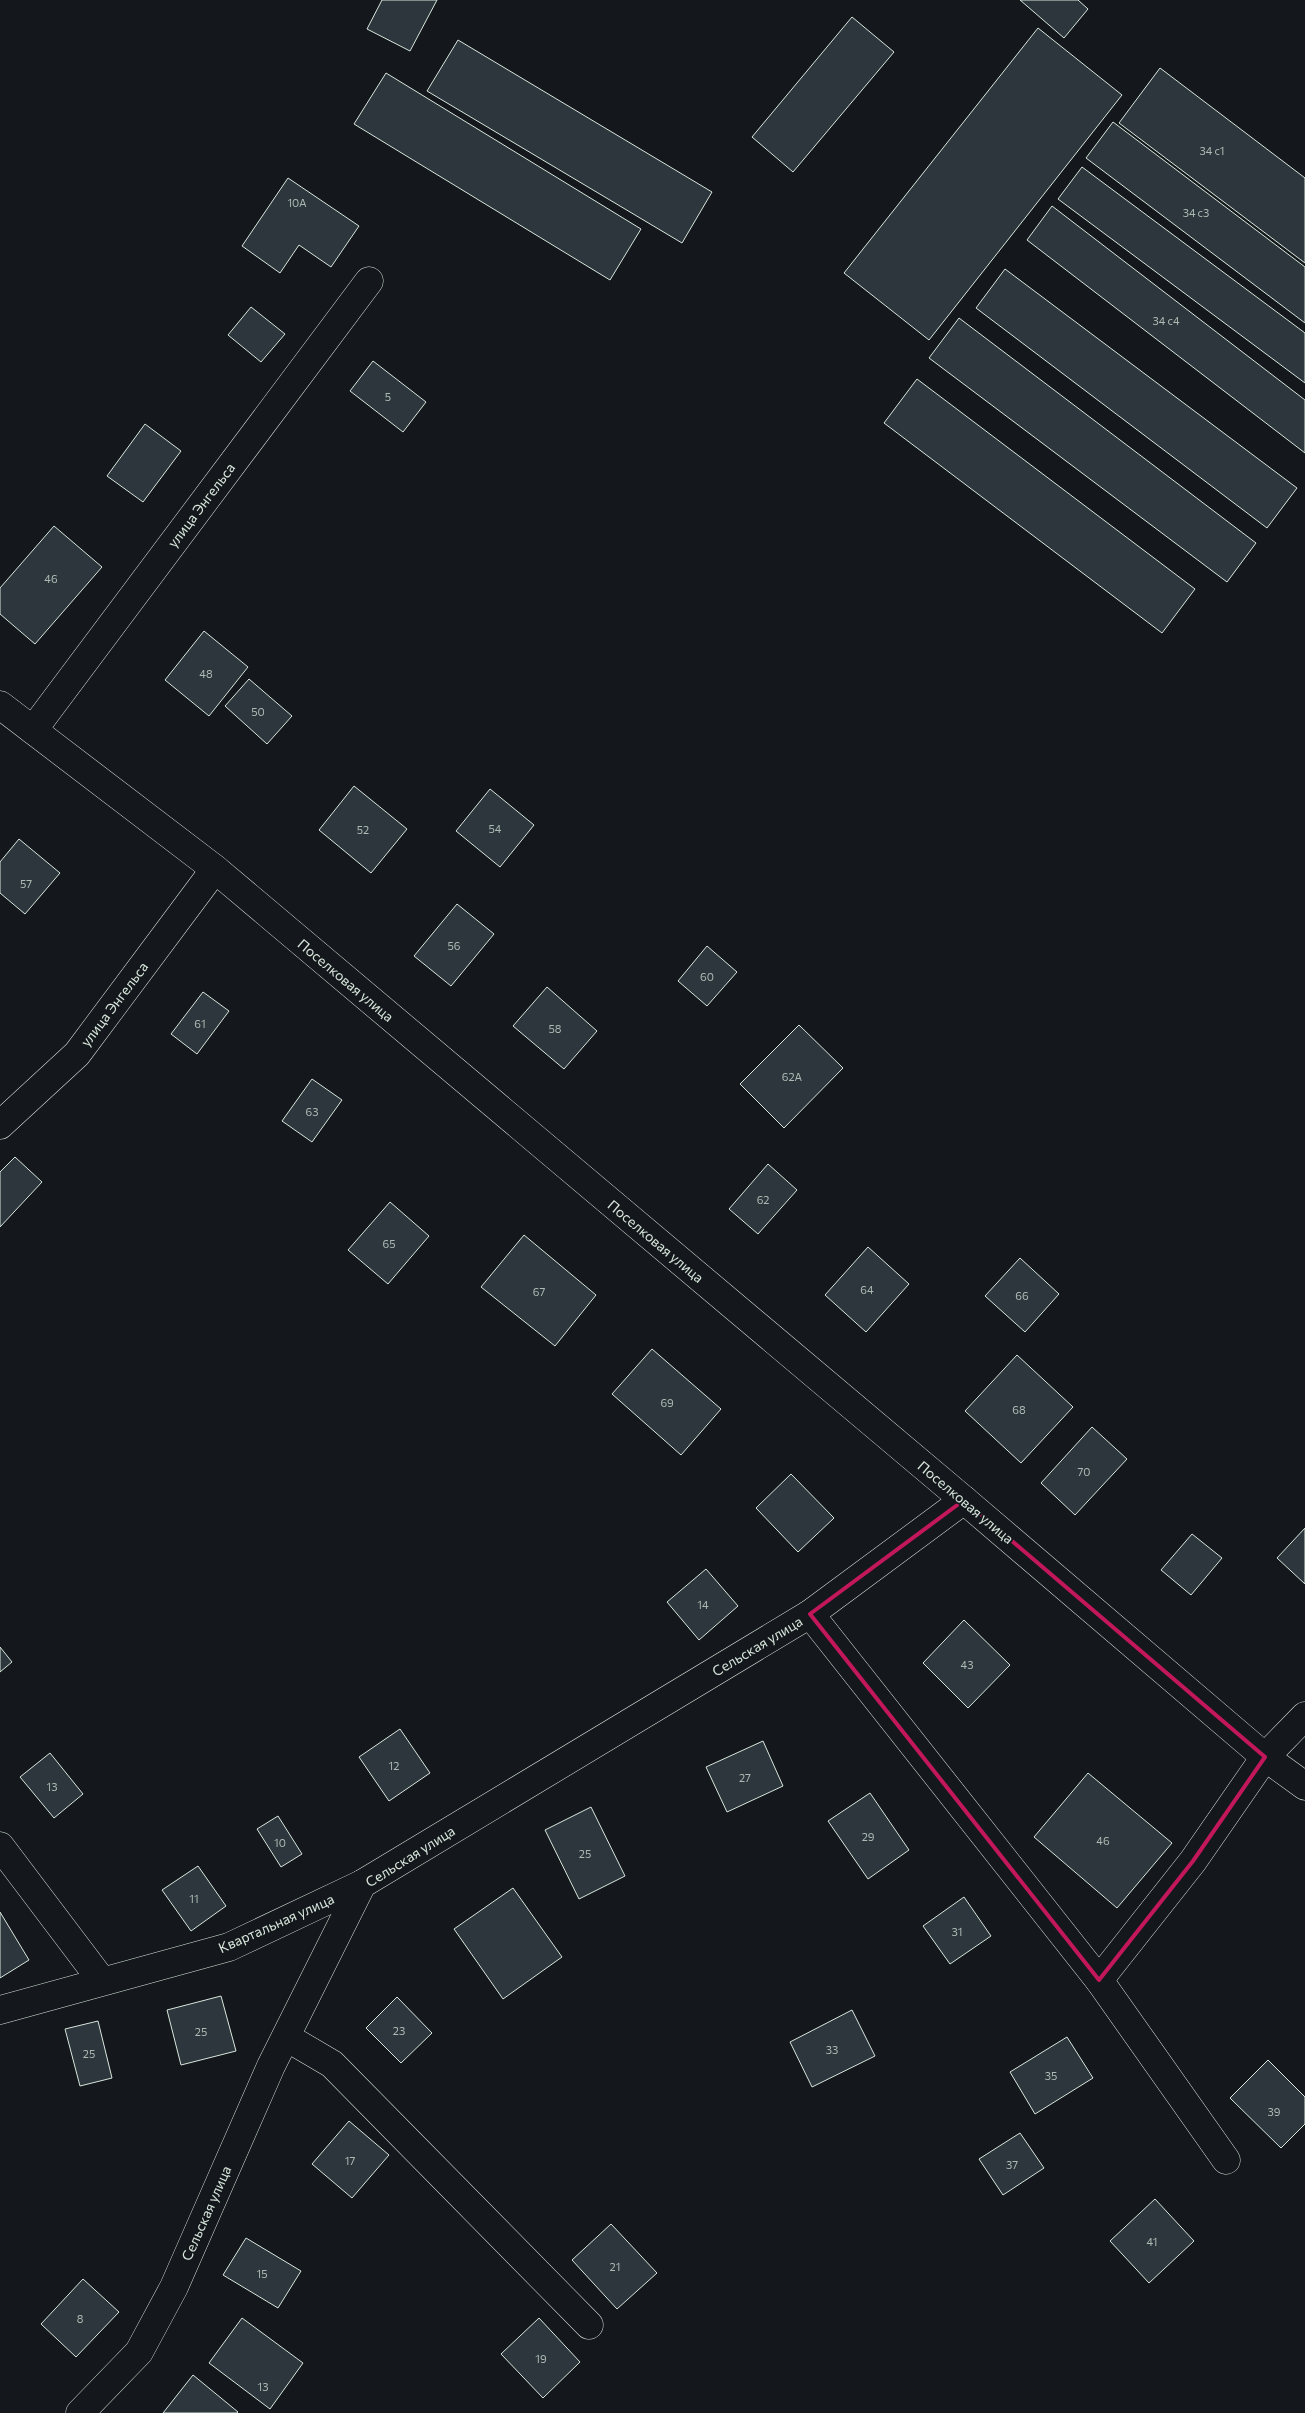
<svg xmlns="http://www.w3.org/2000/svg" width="1305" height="2413" font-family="Commissioner,sans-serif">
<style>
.building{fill:#2c363c;stroke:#d8e6dc}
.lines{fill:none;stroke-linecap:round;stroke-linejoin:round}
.minor-casing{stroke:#d8e6dc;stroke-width:29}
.minor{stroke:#14181c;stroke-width:28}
.marked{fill:none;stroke:#c2185b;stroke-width:4;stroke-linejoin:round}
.labels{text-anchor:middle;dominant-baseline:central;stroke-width:4;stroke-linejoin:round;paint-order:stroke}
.number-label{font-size:11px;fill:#adbab4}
.street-label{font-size:14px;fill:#d8e6dc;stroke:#14181c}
</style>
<rect width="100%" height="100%" fill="#14181c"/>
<g class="building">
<path d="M382,0H437L410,51L367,29Z"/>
<path d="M1020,0H1078L1088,9L1064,38Z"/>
<path d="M852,17L894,52L793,172L752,137Z"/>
<path d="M1038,28L1122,95L929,340L844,273Z"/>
<path d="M458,40L712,192L682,243L427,91Z"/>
<path d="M1160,68L1305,178V263L1119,123Z"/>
<path d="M386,73L641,229L610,280L354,124Z"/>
<path d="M1113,122L1305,267V323L1086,158Z"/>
<path d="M1082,167L1305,333V383L1058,199Z"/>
<path d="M288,178L359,226L331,267L299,245L280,273L242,246Z"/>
<path d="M1052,206L1305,400V453L1027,240Z"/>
<path d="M1005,269L1297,488L1267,528L976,308Z"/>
<path d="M251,307L285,334L261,362L228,335Z"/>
<path d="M959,318L1256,543L1227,582L929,358Z"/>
<path d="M373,361L426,402L403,432L350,391Z"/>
<path d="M917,379L1195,589L1162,633L884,423Z"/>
<path d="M145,424L181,451L143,502L107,476Z"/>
<path d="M54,526L102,567L35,644L0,614V588Z"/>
<path d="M204,631L248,667L209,716L165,680Z"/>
<path d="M249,679L292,716L267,744L225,706Z"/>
<path d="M354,786L407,829L371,873L319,830Z"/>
<path d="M490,789L534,825L500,867L456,831Z"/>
<path d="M19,839L60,873L25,914L0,893V862Z"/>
<path d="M457,904L494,934L451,986L414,956Z"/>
<path d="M707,946L737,972L707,1006L678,981Z"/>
<path d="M547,987L597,1031L564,1069L513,1026Z"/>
<path d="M203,992L229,1011L197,1054L171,1034Z"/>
<path d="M799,1025L843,1068L784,1128L740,1084Z"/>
<path d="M312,1079L342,1100L312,1142L282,1121Z"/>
<path d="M15,1157L42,1182L0,1227V1172Z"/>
<path d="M768,1164L797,1190L758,1234L729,1209Z"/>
<path d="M390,1202L429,1236L388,1284L348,1250Z"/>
<path d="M524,1235L596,1295L555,1346L481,1287Z"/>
<path d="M868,1247L909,1284L866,1332L825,1295Z"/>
<path d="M1020,1258L1059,1294L1025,1332L985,1296Z"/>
<path d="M652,1349L721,1409L681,1455L612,1394Z"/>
<path d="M1017,1355L1073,1407L1021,1463L965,1411Z"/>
<path d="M1092,1427L1127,1459L1075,1515L1041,1483Z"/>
<path d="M791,1474L834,1518L798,1552L756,1508Z"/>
<path d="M1305,1528V1584L1277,1558Z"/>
<path d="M1192,1534L1222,1558L1191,1595L1161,1570Z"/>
<path d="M706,1569L738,1606L699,1640L667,1602Z"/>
<path d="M964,1620L1010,1665L968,1708L923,1663Z"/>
<path d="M0,1647L12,1662L0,1672Z"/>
<path d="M400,1729L430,1773L389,1801L359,1757Z"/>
<path d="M763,1741L783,1786L727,1812L706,1767Z"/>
<path d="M50,1753L83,1794L54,1818L20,1777Z"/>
<path d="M1088,1773L1172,1843L1117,1908L1034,1837Z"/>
<path d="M870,1793L909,1850L868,1879L828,1821Z"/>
<path d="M591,1807L625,1876L579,1899L545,1830Z"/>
<path d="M278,1816L302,1854L281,1867L257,1829Z"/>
<path d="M198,1866L226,1906L191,1931L162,1890Z"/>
<path d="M513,1888L562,1957L503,1999L454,1929Z"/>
<path d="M964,1897L991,1936L950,1964L923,1926Z"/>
<path d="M0,1912L29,1960L0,1978Z"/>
<path d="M221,1996L236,2051L181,2065L167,2010Z"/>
<path d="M397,1997L432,2033L401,2063L366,2028Z"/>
<path d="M852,2010L875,2056L812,2087L790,2042Z"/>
<path d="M98,2021L112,2078L80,2086L65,2029Z"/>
<path d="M1067,2037L1093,2078L1035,2114L1010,2072Z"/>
<path d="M1268,2060L1305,2097V2124L1281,2148L1230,2098Z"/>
<path d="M349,2121L389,2155L352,2198L312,2164Z"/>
<path d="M1020,2133L1044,2168L1003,2195L979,2159Z"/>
<path d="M1155,2199L1194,2241L1149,2283L1110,2241Z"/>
<path d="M611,2224L657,2273L617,2309L572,2260Z"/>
<path d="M246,2238L301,2271L278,2308L223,2275Z"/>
<path d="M83,2279L119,2312L76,2357L41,2324Z"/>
<path d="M242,2318L303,2363L270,2409L209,2363Z"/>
<path d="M539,2318L580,2362L543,2398L501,2354Z"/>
<path d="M193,2375L238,2412L237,2413H163Z"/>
</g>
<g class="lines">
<defs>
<g id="minor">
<path d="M0,705L215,869L964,1500L1265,1757L1305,1786"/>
<path d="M33,730L369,281"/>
<path d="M0,1125L77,1054L215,869"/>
<path d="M810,1614L1099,1980L1193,1861L1265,1757L1305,1716"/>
<path d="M0,1846L102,1981"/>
<path d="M1099,1980L1226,2160"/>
<path d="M0,2010L229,1947L362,1884"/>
<path d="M286,2037L332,2064L589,2325"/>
<path d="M80,2413L139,2352L174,2287L271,2066L362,1884L810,1614L964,1500"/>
</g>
</defs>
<use href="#minor" class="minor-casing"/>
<use href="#minor" class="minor"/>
</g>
<path class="marked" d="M964,1500L1265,1757L1193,1861L1099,1980L810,1614Z"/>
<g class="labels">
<g class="number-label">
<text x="1212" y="150">34 с1</text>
<text x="297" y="202">10А</text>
<text x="1196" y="212">34 с3</text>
<text x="1166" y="320">34 с4</text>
<text x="388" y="396">5</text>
<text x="51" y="578">46</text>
<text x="206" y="673">48</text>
<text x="258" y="711">50</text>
<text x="495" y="828">54</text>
<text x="363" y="829">52</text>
<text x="26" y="883">57</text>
<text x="454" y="945">56</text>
<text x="707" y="976">60</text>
<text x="200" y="1023">61</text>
<text x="555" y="1028">58</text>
<text x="792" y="1076">62А</text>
<text x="312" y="1111">63</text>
<text x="763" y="1199">62</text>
<text x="389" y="1243">65</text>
<text x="867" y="1289">64</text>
<text x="539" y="1291">67</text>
<text x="1022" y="1295">66</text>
<text x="667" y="1402">69</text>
<text x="1019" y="1409">68</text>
<text x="1084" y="1471">70</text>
<text x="703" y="1604">14</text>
<text x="967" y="1664">43</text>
<text x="394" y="1765">12</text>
<text x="745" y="1777">27</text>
<text x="52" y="1786">13</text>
<text x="868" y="1836">29</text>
<text x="1103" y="1840">46</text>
<text x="280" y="1842">10</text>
<text x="585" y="1853">25</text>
<text x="194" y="1898">11</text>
<text x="957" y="1931">31</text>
<text x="399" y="2030">23</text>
<text x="201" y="2031">25</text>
<text x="832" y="2049">33</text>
<text x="89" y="2053">25</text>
<text x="1051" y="2075">35</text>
<text x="1274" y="2111">39</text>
<text x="350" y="2160">17</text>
<text x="1012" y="2164">37</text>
<text x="1152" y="2241">41</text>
<text x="615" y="2266">21</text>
<text x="262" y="2273">15</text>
<text x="80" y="2318">8</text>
<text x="541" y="2358">19</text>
<text x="263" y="2386">13</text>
</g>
<g class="street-label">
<text transform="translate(201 505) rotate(-53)">улица Энгельса</text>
<text transform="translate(346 980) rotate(40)">Поселковая улица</text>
<text transform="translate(114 1004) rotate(-53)">улица Энгельса</text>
<text transform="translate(656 1241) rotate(40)">Поселковая улица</text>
<text transform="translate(966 1502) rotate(40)">Поселковая улица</text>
<text transform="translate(757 1646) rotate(-31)">Сельская улица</text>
<text transform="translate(410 1856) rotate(-32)">Сельская улица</text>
<text transform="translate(276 1923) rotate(-24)">Квартальная улица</text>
<text transform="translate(206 2213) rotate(-66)">Сельская улица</text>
</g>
</g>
</svg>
